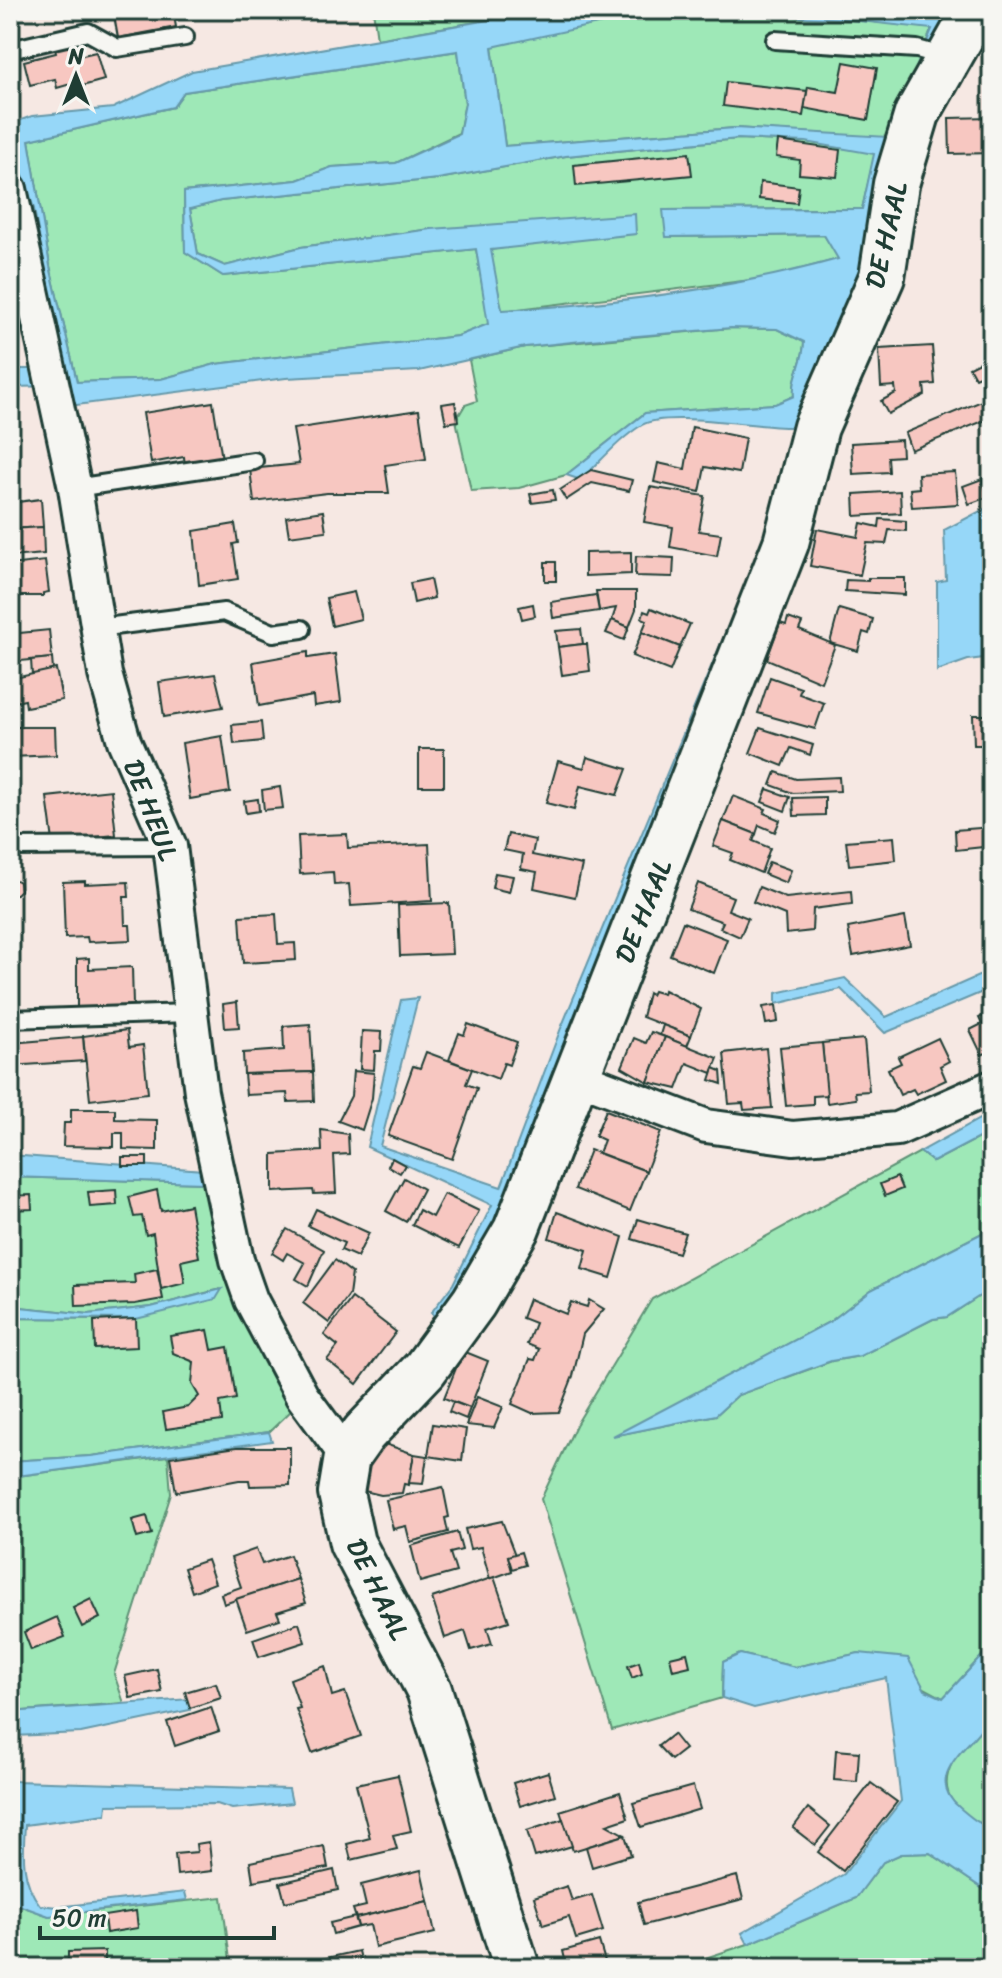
<svg xmlns="http://www.w3.org/2000/svg" width="1002" height="1978" font-family="Sriracha,sans-serif">
<style>
.green{fill:#9ee8b7;stroke:#5e9276;stroke-width:2}
.water{fill:#96d7f8;stroke:#69a;stroke-width:2;fill-rule:evenodd}
.building{fill:#f7c7c1;stroke:#1f3d34;stroke-width:2}
.lines{fill:none;stroke-linecap:round;stroke-linejoin:round}
.lane-casing{stroke:#1f3d34;stroke-width:22}
.street-casing{stroke:#1f3d34;stroke-width:38}
.secondary-casing{stroke:#1f3d34;stroke-width:50}
.lane{stroke:#f6f6f2;stroke-width:16}
.street{stroke:#f6f6f2;stroke-width:32}
.secondary{stroke:#f6f6f2;stroke-width:44}
.labels{text-anchor:middle;dominant-baseline:central;stroke-width:6;stroke-linejoin:round;paint-order:stroke}
.street-label{font-size:28px;fill:#1f3d34;stroke:#f6f6f2}
</style>
<rect width="100%" height="100%" fill="#f6e8e3"/>
<filter id="ink" filterUnits="userSpaceOnUse"><feTurbulence type="fractalNoise" baseFrequency=".0125" numOctaves="2"/><feDisplacementMap in="SourceGraphic" scale="16" xChannelSelector="R" yChannelSelector="G"/><feConvolveMatrix kernelMatrix="1 2 1 2 8 2 1 2 1" color-interpolation-filters="sRGB"/></filter>
<g filter="url(#ink)">
<g class="green">
<path d="M373,10H546L377,39Z"/>
<path d="M657,11L842,19L932,28L888,138L735,128L505,146L492,46Z"/>
<path d="M458,51L465,103L459,133L396,163L332,167L297,180L184,192L185,252L223,276L476,249L489,324L458,336L216,364L161,379L77,382L50,266L29,140L173,107L184,92Z"/>
<path d="M738,139L806,142L875,153L862,209L664,210L667,237L824,235L839,259L767,278L502,311L490,250L551,241L431,229L301,247L225,266L198,254L190,209L220,201L438,179L566,156Z"/>
<path d="M731,328L777,329L804,342C804,362 792,376 794,396L776,404L645,413L566,475L519,488L471,491L456,420L465,405L477,401L469,360L525,347Z"/>
<path d="M992,1131V1228L871,1290L831,1321L617,1435L716,1415L738,1395L832,1361L860,1356L933,1319L947,1317L992,1288V1645L943,1698L859,1653L795,1667L740,1654L723,1662L722,1698L612,1730L541,1499L576,1425L652,1299L920,1152L933,1162Z"/>
<path d="M10,1177L204,1183L229,1287L293,1409L269,1432L91,1456L10,1461V1318L136,1319L221,1289L151,1307L89,1314L10,1306Z"/>
<path d="M168,1456L171,1494L114,1674L124,1703L10,1712V1477Z"/>
<path d="M992,1713V1835C980,1825 963,1815 954,1803C929,1772 974,1735 992,1713Z"/>
<path d="M930,1853L992,1895V1968H685L684,1965L748,1944L856,1898L883,1862L901,1854Z"/>
<path d="M222,1897L231,1968H10V1902L49,1916Z"/>
</g>
<g class="water">
<path d="M546,10H961L900,124L862,261L799,429L786,496L566,1036L502,1222L444,1326L431,1313L453,1284L492,1205L367,1147L401,1000L418,998L380,1146L501,1187L561,1028L775,513L792,427C759,428 667,410 642,425C620,438 600,462 581,480L566,475L645,413L775,404L794,396C792,376 804,362 804,342L777,329L731,328L591,340L525,347L419,371L286,378L69,406L59,386L10,387V369H62L34,209L10,136V124L32,116L113,108L192,71ZM657,11L842,19L932,29L888,137L735,128L505,146L492,47ZM458,51L465,103L459,134L396,163L332,167L297,180L184,192L185,252L223,276L476,249L488,324L458,336L216,364L161,379L77,382L50,266L29,140L173,107L184,92ZM738,139L806,142L874,154L862,209L663,210L666,237L824,235L838,259C730,289 614,304 502,310L491,250L636,234L635,214L431,229L301,247L225,266L198,254L190,209L221,201L438,179L566,156Z"/>
<path d="M992,505V529L985,533L992,542V657L968,660L937,671V582L946,580L944,530Z"/>
<path d="M992,970V988L885,1033L841,989L776,1004V993L845,978L886,1017Z"/>
<path d="M992,1112V1131L933,1162L920,1152Z"/>
<path d="M10,1155L203,1170L204,1183L10,1177Z"/>
<path d="M992,1228V1288L947,1317L933,1319L860,1356L831,1361L738,1395L716,1415L613,1436L831,1321L871,1290Z"/>
<path d="M222,1289L216,1299L136,1319L10,1318V1306L89,1314L151,1307Z"/>
<path d="M269,1432L272,1441L10,1477V1461L91,1456Z"/>
<path d="M992,1645C992,1660 997,1701 991,1714C979,1743 918,1773 960,1808C971,1817 978,1824 992,1828V1895L930,1853L901,1854L883,1862L856,1898L748,1944L742,1933L844,1874L901,1801L886,1678L754,1708L722,1698L723,1662L740,1654L795,1667L859,1653L908,1658L925,1690L943,1698Z"/>
<path d="M190,1699V1710L81,1733L13,1736L15,1781L289,1789L292,1803L232,1809L217,1804L107,1805L106,1814L25,1825C23,1854 21,1881 40,1905L57,1907L185,1892L187,1900L49,1916L10,1902V1712Z"/>
</g>
<g class="building">
<path d="M113,10H173L176,27L118,38Z"/>
<path d="M71,44L74,57L96,52L104,80L75,88L74,83L57,88L55,79L30,85L24,61L56,53L55,48Z"/>
<path d="M844,62L877,68L868,120L804,108L808,87L838,92Z"/>
<path d="M726,82L807,91L803,116L723,106Z"/>
<path d="M992,117V153L950,154L949,118Z"/>
<path d="M778,141L840,150L837,177L799,174L800,160L776,157Z"/>
<path d="M689,153L692,175L576,186L574,165Z"/>
<path d="M760,182L799,187L797,203L759,199Z"/>
<path d="M992,280V295L987,297L982,283Z"/>
<path d="M932,346L935,384L924,385L925,395L888,414L881,401L896,393L895,386L881,387L879,349Z"/>
<path d="M981,361L986,373L975,378L969,367Z"/>
<path d="M984,400L991,418L911,450L905,433Z"/>
<path d="M213,402L222,459L185,465L184,457L151,463L143,413Z"/>
<path d="M455,402L458,421L446,423L442,404Z"/>
<path d="M419,410L426,459L385,465L389,493H327L254,502L250,469L299,464L293,429Z"/>
<path d="M692,427L745,438L739,473L705,467L700,492L654,482L658,463L685,469Z"/>
<path d="M14,437L17,463L10,464V438Z"/>
<path d="M901,440L902,456L888,457L889,472L853,474L851,443Z"/>
<path d="M591,470L632,480L629,491L592,483L566,500L560,490Z"/>
<path d="M955,472L958,504L912,507L910,489L919,488L918,474Z"/>
<path d="M982,479L988,497L969,504L963,486Z"/>
<path d="M650,487L705,496L699,531L721,534L717,556L670,547L673,527L644,522Z"/>
<path d="M553,490L555,500L532,503L530,494Z"/>
<path d="M900,491L901,513L855,516L854,494Z"/>
<path d="M41,499L43,527L10,529V503Z"/>
<path d="M323,511L326,531L289,536L286,517Z"/>
<path d="M880,519L906,521V531L889,530L886,544L867,543L860,575L810,566L817,529L858,537L861,523L879,527Z"/>
<path d="M235,524L238,543L233,544L238,579L199,585L194,531Z"/>
<path d="M43,527L44,554L10,557V529Z"/>
<path d="M631,552V574L585,576V553Z"/>
<path d="M636,556L674,558L673,577L635,576Z"/>
<path d="M45,561L49,592L43,593V596H10V565Z"/>
<rect x="545" y="562" width="11" height="19"/>
<path d="M868,578H905V595L845,591L846,580L868,581Z"/>
<path d="M430,579L434,598L414,603L410,583Z"/>
<path d="M596,591H636V609L629,627L612,620L616,608L599,611Z"/>
<path d="M354,592L361,619L332,626L326,598Z"/>
<path d="M596,595L599,611L553,618L551,602Z"/>
<path d="M533,604L535,616L522,619L519,607Z"/>
<path d="M651,608L690,624L680,647L642,632L647,620L642,618L644,611L649,613Z"/>
<path d="M839,609L873,619L869,634L863,632L858,651L830,643Z"/>
<path d="M788,618L802,623L799,630L835,645L821,682L767,659L780,623L786,625Z"/>
<path d="M612,620L629,627L624,640L606,633Z"/>
<path d="M581,629L583,644L558,647L556,631Z"/>
<path d="M49,630L52,658L10,662V634Z"/>
<path d="M642,632L680,647L670,671L632,656Z"/>
<path d="M583,644H587L590,671L562,675L558,647Z"/>
<path d="M308,652V658L335,654L341,702L314,706L313,696L259,706L253,662Z"/>
<path d="M52,658L53,670L32,675L31,660Z"/>
<path d="M56,669L62,700L26,707L25,700L10,703V679Z"/>
<path d="M215,674L223,707L164,717L159,682Z"/>
<path d="M770,677L801,688L799,694L824,703L815,729L758,713Z"/>
<path d="M973,715H992V745H974Z"/>
<path d="M261,722L263,741L234,744L232,725Z"/>
<path d="M10,727H55L56,755L11,757L10,772Z"/>
<path d="M760,728L813,745L810,755L791,748L783,766L750,753Z"/>
<path d="M222,736L230,792L190,799L182,743Z"/>
<rect x="419" y="749" width="25" height="37"/>
<path d="M587,757L627,769L617,795L580,786L574,810L546,803L558,761L584,768Z"/>
<path d="M776,772L796,779L839,777L840,791L793,793L771,785Z"/>
<path d="M280,787L283,808L264,810L262,790Z"/>
<path d="M767,789L790,797L785,811L762,802Z"/>
<path d="M111,790L116,835L53,841L47,797Z"/>
<path d="M733,796L766,809L764,813L780,820L775,832L759,825L756,834L723,821Z"/>
<path d="M825,797V815L794,816L793,798Z"/>
<path d="M258,799L259,811L246,813L244,801Z"/>
<path d="M723,821L756,834L753,841L770,848L761,873L730,860L733,853L713,846Z"/>
<path d="M992,827V846L956,850L955,830Z"/>
<path d="M347,834L348,848L429,844L432,901L351,906L349,884L334,885L333,872L300,874L298,836Z"/>
<path d="M508,834L535,840L532,855L582,865L575,897L534,888L537,872L521,869L523,854L504,850Z"/>
<path d="M894,837L896,860L849,865L846,841Z"/>
<path d="M769,862L791,870L786,883L764,874Z"/>
<path d="M495,873L513,876L509,892L492,888Z"/>
<path d="M10,877L19,882L20,890L14,896H10Z"/>
<path d="M85,881V884L128,882L129,897H124L125,925H130L131,940L88,942L87,937L65,938L63,882Z"/>
<path d="M698,883L733,897L728,910L748,918L740,937L720,928L723,922L688,909Z"/>
<path d="M759,887L786,898L851,891L852,904L813,909L812,931L786,934L785,915L753,902Z"/>
<path d="M449,903L452,954L400,956L398,905Z"/>
<path d="M276,914L278,944L295,943L296,960L243,963L240,916Z"/>
<path d="M905,917L910,945L853,956L848,928Z"/>
<path d="M683,922L727,939L714,973L670,955Z"/>
<path d="M89,958V969L132,967L133,1006L77,1008V959Z"/>
<path d="M664,990L701,1009L691,1036L642,1017L648,993L651,995L653,991L663,994Z"/>
<path d="M237,1002L239,1027L225,1028L223,1004Z"/>
<path d="M776,1005L778,1022L766,1024L763,1007Z"/>
<path d="M992,1012V1050L982,1055L970,1030L982,1024L979,1018Z"/>
<path d="M310,1024L313,1072L244,1074L243,1053L284,1050L283,1026Z"/>
<path d="M468,1024L517,1042L509,1065L504,1063L498,1079L449,1060L459,1033L464,1035Z"/>
<path d="M663,1025L691,1036L687,1046L660,1035Z"/>
<path d="M127,1030L129,1047L143,1045L148,1093L90,1100L83,1036Z"/>
<path d="M362,1031L382,1032L381,1051H375L374,1070L360,1069Z"/>
<path d="M651,1032L665,1037L648,1082L622,1067L634,1038L646,1043Z"/>
<path d="M83,1037L85,1061L10,1066V1043Z"/>
<path d="M665,1037L718,1058L712,1073L687,1063L677,1089L648,1082Z"/>
<path d="M938,1038L949,1061L940,1066L946,1080L916,1094L913,1089L900,1095L888,1069L901,1063L898,1057Z"/>
<path d="M864,1039L869,1091L855,1092L856,1099L827,1103L822,1043Z"/>
<path d="M822,1043L827,1095L813,1096V1104L786,1106L780,1047Z"/>
<path d="M766,1048L772,1108L744,1110L743,1103L729,1104L724,1053Z"/>
<path d="M426,1052L472,1069L466,1084L477,1088L452,1159L388,1136L413,1066L420,1068Z"/>
<path d="M714,1068L721,1071L722,1084L710,1080Z"/>
<path d="M353,1071L374,1073L372,1098L362,1130L338,1121L351,1096Z"/>
<path d="M313,1072L314,1101L288,1102L287,1093L246,1095L244,1074Z"/>
<path d="M71,1109H115V1119L157,1120V1150L123,1149V1133H114V1147L63,1146L64,1123H71Z"/>
<path d="M606,1110L661,1132L646,1171L599,1153L604,1140L595,1136Z"/>
<path d="M321,1130L348,1134L349,1154L334,1155L336,1193L314,1194L313,1190L273,1192V1154L322,1151Z"/>
<path d="M590,1150L646,1171L630,1211L575,1189Z"/>
<rect x="122" y="1157" width="25" height="9"/>
<path d="M392,1158L405,1165L400,1173L388,1166Z"/>
<path d="M897,1177L902,1189L885,1196L880,1184Z"/>
<path d="M404,1178L423,1189L406,1222L386,1211Z"/>
<path d="M116,1190L117,1205L90,1207L88,1192Z"/>
<path d="M157,1190L161,1211L190,1205L199,1257L181,1261L185,1283L161,1289L153,1233L146,1235L142,1216L134,1217L129,1197Z"/>
<path d="M444,1194L479,1211L459,1248L412,1225L419,1210L432,1217Z"/>
<path d="M31,1195L32,1209L12,1210L11,1196Z"/>
<path d="M316,1209L369,1233L357,1257L341,1250L344,1243L308,1226Z"/>
<path d="M557,1212L623,1237L611,1278L582,1269L587,1250L549,1238Z"/>
<path d="M638,1219L685,1233L678,1253L632,1239Z"/>
<path d="M287,1229L324,1250L308,1286L296,1279L305,1263L287,1253L283,1260L272,1253Z"/>
<path d="M335,1260L352,1273L349,1295L329,1323L303,1303Z"/>
<path d="M157,1269L163,1299L135,1304L76,1306L75,1285L135,1283L134,1274Z"/>
<path d="M352,1298L396,1332L357,1384L327,1360L338,1346L324,1335Z"/>
<path d="M529,1299L566,1314L571,1302L587,1307L589,1300L604,1309L583,1334L573,1376L559,1412L532,1413L512,1404L530,1359L535,1360L539,1349L527,1344L535,1323L522,1318Z"/>
<path d="M136,1319L137,1347L95,1349L94,1321Z"/>
<path d="M208,1330L212,1350L228,1347L236,1399L220,1402L222,1421L166,1429L163,1412L188,1407L199,1396L192,1384L194,1362L173,1353L170,1336Z"/>
<path d="M463,1351L488,1361L470,1408L444,1398Z"/>
<path d="M477,1397L503,1407L494,1428L466,1425Z"/>
<path d="M453,1402L470,1408L466,1419L449,1412Z"/>
<path d="M433,1424L466,1429L462,1461L428,1456Z"/>
<path d="M379,1442L414,1454L409,1485L404,1484L402,1493L381,1495L360,1490Z"/>
<path d="M237,1447H290V1485L250,1486L249,1480H239L176,1492L170,1457Z"/>
<path d="M414,1454L427,1456L423,1484L409,1483Z"/>
<path d="M443,1487L449,1517L445,1518L448,1532L410,1542L406,1526L393,1529L386,1500Z"/>
<path d="M147,1516L152,1534L137,1538L132,1520Z"/>
<path d="M502,1521L515,1555L508,1556L512,1571L490,1579L481,1547L470,1549L465,1529Z"/>
<path d="M457,1532L462,1550L450,1553L456,1572L420,1582L411,1546Z"/>
<path d="M256,1549L262,1564L290,1555L298,1579L224,1604L221,1594L241,1587L231,1558Z"/>
<path d="M521,1552L525,1565L512,1569L508,1556Z"/>
<path d="M207,1560L215,1583L192,1592L184,1568Z"/>
<path d="M494,1577L509,1621L487,1628L492,1644L471,1650L465,1631L445,1638L432,1598Z"/>
<path d="M298,1579L306,1603L277,1612L280,1619L247,1630L236,1599Z"/>
<path d="M91,1599L100,1618L82,1627L73,1608Z"/>
<path d="M57,1617L65,1637L31,1650L24,1632Z"/>
<path d="M299,1623L305,1642L259,1657L253,1639Z"/>
<path d="M687,1653L690,1666L673,1670L670,1657Z"/>
<path d="M639,1662L642,1674L632,1678L628,1666Z"/>
<path d="M325,1666L332,1696L345,1692L361,1736L312,1753L296,1709L300,1708L290,1679Z"/>
<path d="M157,1669L162,1692L130,1698L125,1676Z"/>
<path d="M216,1683L221,1698L190,1708L185,1692Z"/>
<path d="M211,1707L219,1731L175,1746L167,1722Z"/>
<path d="M673,1734L685,1749L671,1760L658,1746Z"/>
<path d="M836,1750L859,1752L857,1782L834,1780Z"/>
<path d="M548,1772L555,1795L520,1806L513,1783Z"/>
<path d="M398,1775L411,1831L393,1835L397,1849L351,1860L347,1844L370,1838L356,1784Z"/>
<path d="M871,1783L897,1802L843,1871L818,1852Z"/>
<path d="M693,1786L700,1809L641,1827L633,1803Z"/>
<path d="M620,1792L628,1818L607,1825L625,1835L573,1851L560,1811Z"/>
<path d="M808,1808L830,1826L815,1845L793,1828Z"/>
<path d="M563,1819L572,1846L535,1857L527,1831Z"/>
<path d="M625,1835L631,1855L592,1867L586,1847Z"/>
<path d="M209,1842L212,1871L177,1875L175,1854L197,1852L196,1844Z"/>
<path d="M324,1846L328,1868L253,1881L250,1862Z"/>
<path d="M334,1870L338,1890L285,1902L280,1883Z"/>
<path d="M421,1870L428,1901L356,1918L353,1909L366,1906L361,1885Z"/>
<path d="M737,1876L743,1899L644,1925L638,1902Z"/>
<path d="M567,1886L572,1901L592,1895L603,1931L576,1939L569,1917L543,1925L534,1897Z"/>
<path d="M428,1901L435,1933L375,1947L370,1925L358,1927L356,1918Z"/>
<path d="M136,1911L138,1928L106,1933L104,1916Z"/>
<path d="M355,1917L358,1927L333,1934L330,1923Z"/>
<path d="M599,1941L607,1968H567L563,1951Z"/>
<path d="M105,1951V1963L68,1966V1952Z"/>
<path d="M359,1951L363,1968H304L303,1963Z"/>
</g>
<g class="lines">
<defs>
<g id="lane">
<path d="M775,40L917,49L946,57"/>
<path d="M10,50L88,32L117,48L185,37"/>
<path d="M75,488L254,461"/>
<path d="M98,628L224,612L273,633L302,629"/>
<path d="M10,847L170,846"/>
<path d="M10,1019L189,1013"/>
</g>
<g id="street">
<path d="M10,189L75,488L105,674L124,741L170,846L201,1092L237,1260L251,1300L302,1396L347,1457"/>
<path d="M578,1077L706,1126L793,1138L897,1129L992,1087"/>
</g>
<path id="secondary" d="M517,1968L429,1690L352,1543L341,1493L347,1457L364,1433L425,1369L474,1302L516,1230L786,543L816,427L882,277L896,184L917,114L976,10"/>
</defs>
<use href="#lane" class="lane-casing"/>
<use href="#street" class="street-casing"/>
<use href="#secondary" class="secondary-casing"/>
<use href="#lane" class="lane"/>
<use href="#street" class="street"/>
<use href="#secondary" class="secondary"/>
</g>
</g>
<g class="labels">
<g class="street-label">
<text transform="translate(886 235) rotate(-77)">DE HAAL</text>
<text transform="translate(151 810) rotate(69)">DE HEUL</text>
<text transform="translate(643 911) rotate(-68)">DE HAAL</text>
<text transform="translate(378 1589) rotate(64)">DE HAAL</text>
</g>
</g>
<rect width="1002" height="1978" fill="none" stroke="#f6f6f2" stroke-width="40"/>
<rect x="20" y="20" width="962" height="1938" fill="none" stroke="#1f3d34" stroke-width="3" filter="url(#ink)"/>
<g transform="translate(76 76)" stroke="#f6f6f2" stroke-width="6" paint-order="stroke">
<path d="M0-6L14 30L0 20L-14 30Z" fill="#1f3d34"/>
<text y="-12" font-size="22" font-weight="bold" text-anchor="middle" fill="#1f3d34">N</text>
</g>
<path d="M40 1926v12h234v-12" fill="none" stroke="#1f3d34" stroke-width="4"/>
<text x="52" y="1926" font-size="24" fill="#1f3d34" stroke="#f6f6f2" stroke-width="6" paint-order="stroke">50 m</text>
</svg>
